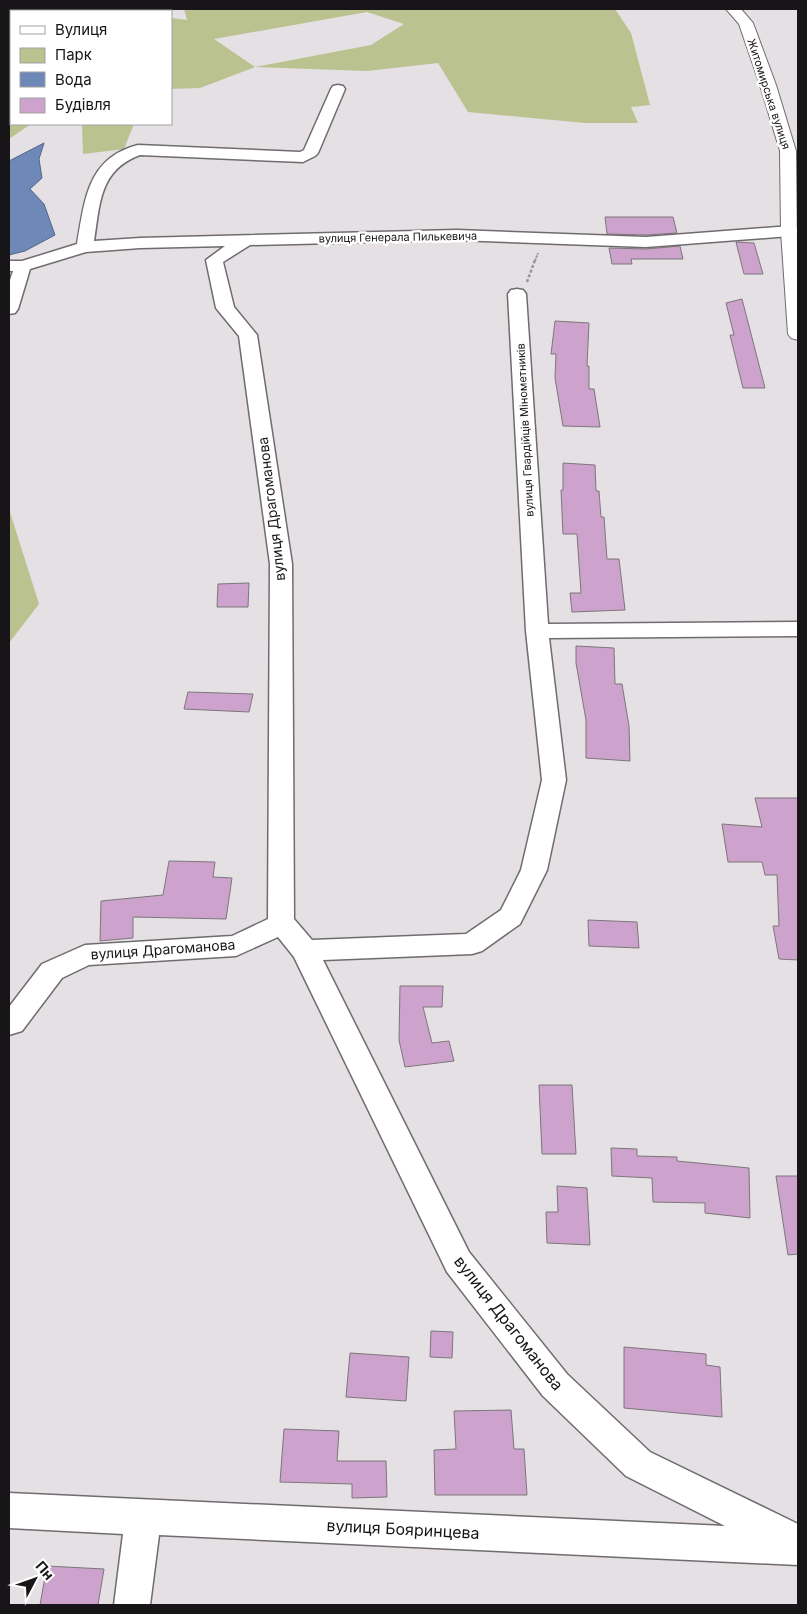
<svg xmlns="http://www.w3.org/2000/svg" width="807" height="1614" font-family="Inter,sans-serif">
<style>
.green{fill:#bac28f;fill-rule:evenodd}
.water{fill:#6e89b7;stroke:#546687}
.building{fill:#cda2cc;stroke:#7b777a}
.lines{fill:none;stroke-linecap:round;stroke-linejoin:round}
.minor-casing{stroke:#6f6b6e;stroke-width:3}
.secondary-casing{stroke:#6f6b6e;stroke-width:2}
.path-far1{stroke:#979497;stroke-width:2;stroke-dasharray:2.5 1;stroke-linecap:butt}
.path{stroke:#979497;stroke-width:2.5;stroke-dasharray:3 2;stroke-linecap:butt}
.minor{fill:#fff;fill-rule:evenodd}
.secondary{fill:#fff;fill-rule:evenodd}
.labels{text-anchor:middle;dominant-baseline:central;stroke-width:5;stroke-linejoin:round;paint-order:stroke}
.far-street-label{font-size:11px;fill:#171517;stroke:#fff}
.street-label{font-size:14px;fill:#171517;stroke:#fff}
.near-street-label{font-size:16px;fill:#171517;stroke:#fff}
</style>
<rect width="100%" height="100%" fill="#e4e0e4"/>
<g class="green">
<path d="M9,9H137L139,11H11V124H31L9,139Z"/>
<path d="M184,9H615L631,33L650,105L631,107L638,123H585L468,112L438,63L367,71L255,67L200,88L171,89V18L187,20ZM367,12L404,24L371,45L255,67L214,39Z"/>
<path d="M82,124H134L124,149L83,154Z"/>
<path d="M9,509L39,604L9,643Z"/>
</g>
<path class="water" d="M44,143L39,159L42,178L30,189L44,204L55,235L25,251L9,255V161Z"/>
<g class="building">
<path d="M605,217H673L677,233L646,235L607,234Z"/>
<path d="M736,242L754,243L763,274H744Z"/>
<path d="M680,246L683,259H631L632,264H612L609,248L646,249Z"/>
<path d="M742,299L765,388H743L730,335H734L726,303Z"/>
<path d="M555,321L589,323L587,366H589V389H594L600,427L563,426L555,378L556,354H551Z"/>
<path d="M563,463L595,465L596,491H599L601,517H604L607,559H619L625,610L572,612L570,593H581L577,534H563L561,490H563Z"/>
<path d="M249,583L248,607H217L218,584Z"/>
<path d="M576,646L614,648L615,684H622L629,726L630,761L586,758V720L576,663Z"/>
<path d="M188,692L253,694L249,712L184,709Z"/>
<path d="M755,798H798V960L779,959L773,926H779L777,875H765L762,862H728L722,824L762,827Z"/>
<path d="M169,861L215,862L213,877L232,878L226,919L133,917V938L100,941L101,901L163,895Z"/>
<path d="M588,920L637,922L639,948L589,946Z"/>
<path d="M400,986H443L442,1007H423L432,1043L449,1041L454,1061L405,1067L399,1040Z"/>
<path d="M539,1085H572L576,1154H542Z"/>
<path d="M611,1148L637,1149V1156L677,1157V1161L749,1168L750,1218L705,1213V1203L653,1202L652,1178L612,1176Z"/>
<path d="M776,1176H798V1254L788,1255Z"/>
<path d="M557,1186L587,1188L590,1245L547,1243L546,1212H558Z"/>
<path d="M431,1331L453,1332L452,1358L430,1357Z"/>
<path d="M624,1347L706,1354V1365L720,1367L722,1417L624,1408Z"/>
<path d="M350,1353L409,1357L406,1401L346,1397Z"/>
<path d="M511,1410L514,1449H524L527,1495H435L434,1450L456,1449L454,1411Z"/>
<path d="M284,1429L339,1431L337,1461H386L387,1497L352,1498V1484L280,1482Z"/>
<path d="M47,1566L104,1569L98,1605H40Z"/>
</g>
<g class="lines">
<defs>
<path id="minor" d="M338,85L343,86L345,89L318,153L315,156L303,162L140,155C99,170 100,204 94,241L140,238L457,230L646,237L790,226L796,228L798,231L796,234L790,236L646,247L457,240L250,245L223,262L234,307L257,335L292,564L294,919L312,940L466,934L501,910L521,870L542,780L526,631L508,294L511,290L517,289L523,290L526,294L548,624L798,622V636L549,638L566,780L547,870L520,924L482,951L472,954L323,960L469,1252L567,1374L650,1452L798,1524V1565L159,1535L150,1605H114L123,1534L9,1528V1493L725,1526L626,1476L543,1396L447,1272L294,957L278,937L236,956L89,965L62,978L22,1031L9,1035V1007L42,964L85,945L232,936L268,919L270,564L239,336L216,308L206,260L225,246L140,248L86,252L30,269L18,309L15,313L9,314V283L13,271H9V261H22L77,244C85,200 87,158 138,145L300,152L304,150L331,89L333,86Z"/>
<path id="secondary" d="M726,9H741L753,23L776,85L796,151L798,340L791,338L788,334L781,231L780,151L760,85L739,24Z"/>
</defs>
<use href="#minor" class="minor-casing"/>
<use href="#secondary" class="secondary-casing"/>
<path class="path-far1" d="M535,261L538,253"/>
<path class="path" d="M527,282L535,260"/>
<use href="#minor" class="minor"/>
<use href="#secondary" class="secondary"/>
</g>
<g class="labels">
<g class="far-street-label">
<text transform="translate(769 94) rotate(72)">Житомирська вулиця</text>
<text transform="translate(398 237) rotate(-1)">вулиця Генерала Пилькевича</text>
<text transform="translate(525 430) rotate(-93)">вулиця Гвардійців Мінометників</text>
</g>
<g class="street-label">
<text transform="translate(271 509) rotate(-97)">вулиця Драгоманова</text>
<text transform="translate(163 949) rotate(-4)">вулиця Драгоманова</text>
</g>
<g class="near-street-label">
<text transform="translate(509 1323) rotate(52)">вулиця Драгоманова</text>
<text transform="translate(403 1529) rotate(3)">вулиця Бояринцева</text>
</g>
</g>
<rect width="807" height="1614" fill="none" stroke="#171517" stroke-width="20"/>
<rect x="10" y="10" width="162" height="115" fill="#ffffff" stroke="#a2a1a2"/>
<rect x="20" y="26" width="25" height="8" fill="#ffffff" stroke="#a2a1a2"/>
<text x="55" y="35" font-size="15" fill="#171517">Вулиця</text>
<rect x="20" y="48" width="25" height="15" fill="#bac28f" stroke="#a2a1a2"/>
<text x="55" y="60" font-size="15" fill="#171517">Парк</text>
<rect x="20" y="72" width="25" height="15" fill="#6e89b7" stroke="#a2a1a2"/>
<text x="55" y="85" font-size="15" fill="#171517">Вода</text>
<rect x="20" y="98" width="25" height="15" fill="#cda2cc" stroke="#a2a1a2"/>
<text x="55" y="110" font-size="15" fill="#171517">Будівля</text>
<g transform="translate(35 1579) rotate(49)" stroke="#ffffff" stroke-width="4" paint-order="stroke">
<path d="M0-4L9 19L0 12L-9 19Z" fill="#171517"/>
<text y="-8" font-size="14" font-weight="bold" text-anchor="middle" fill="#171517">Пн</text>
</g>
</svg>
